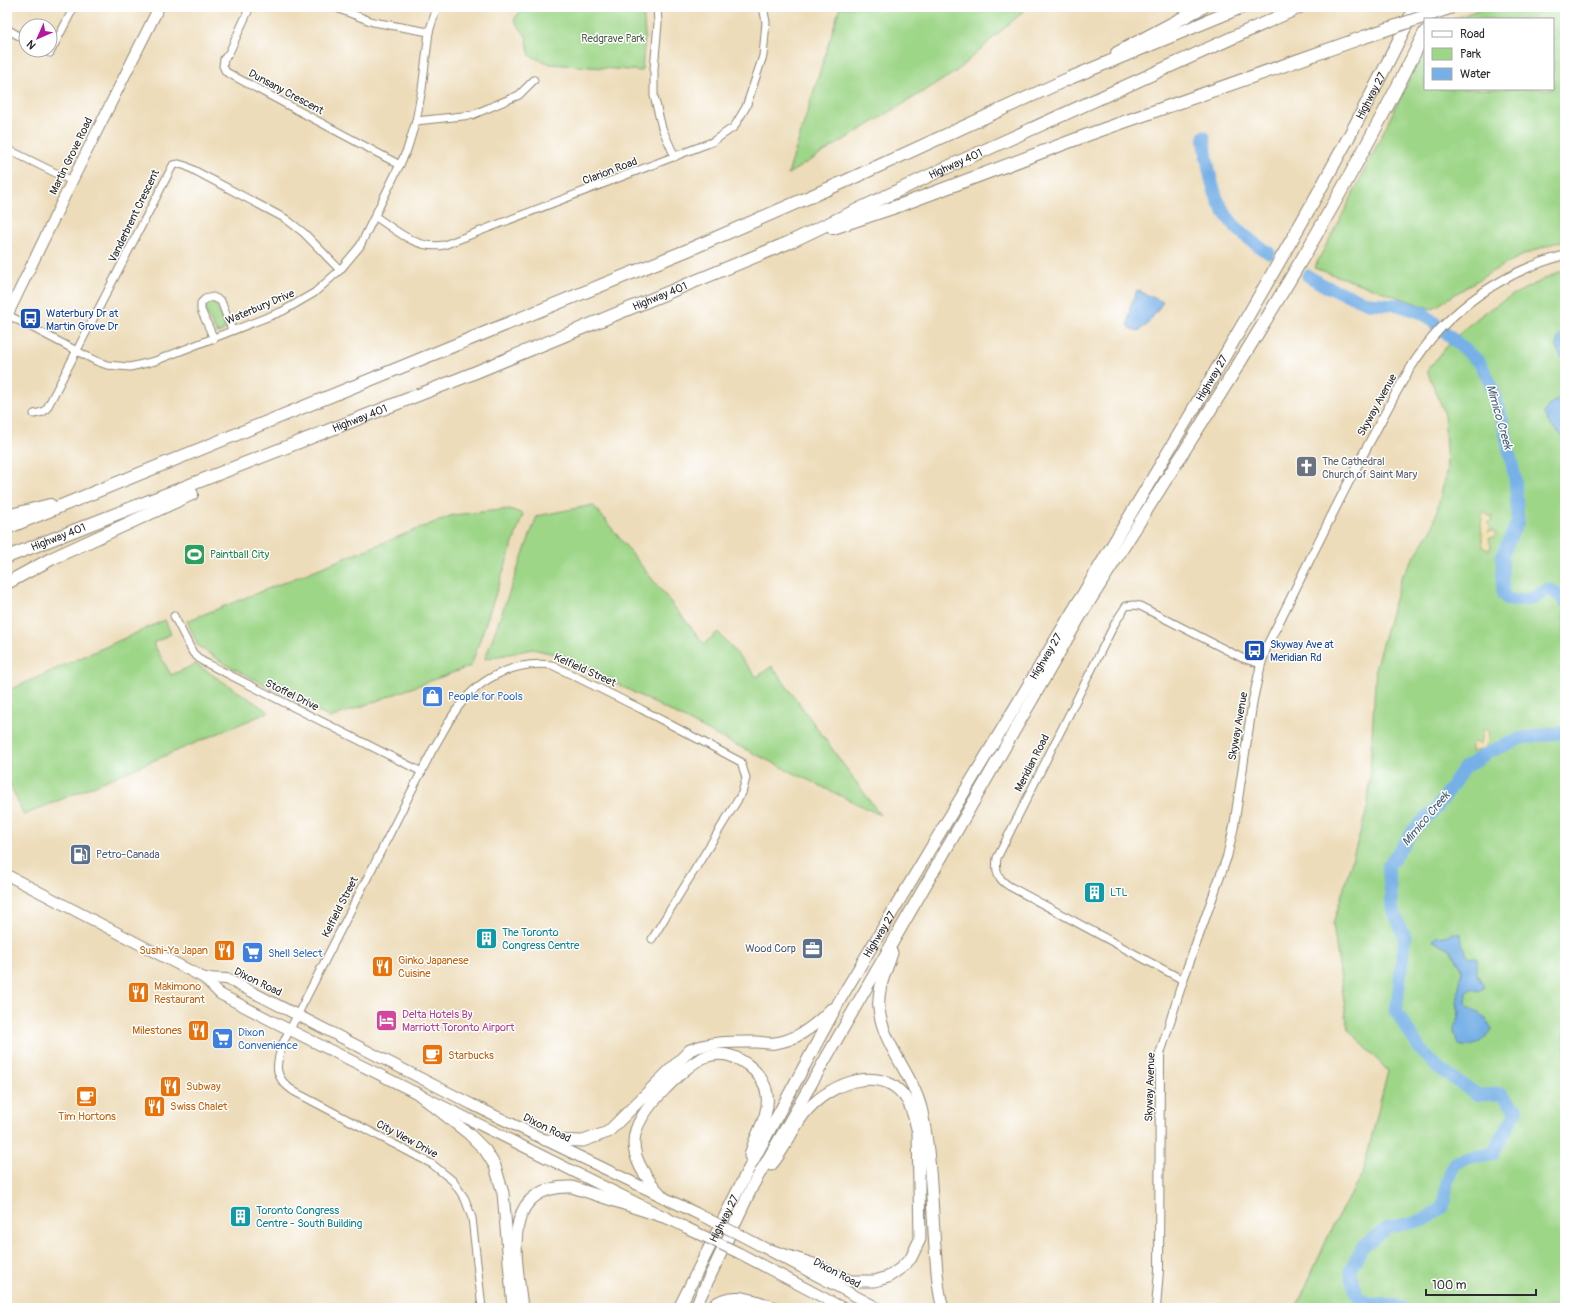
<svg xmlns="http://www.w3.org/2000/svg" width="1572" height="1315" font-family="Pangolin,sans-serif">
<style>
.green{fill:#9ed688;stroke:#64805a}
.sand{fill:#eeda9e;stroke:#8c8264}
.water{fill:#76b0e7;stroke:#506e89}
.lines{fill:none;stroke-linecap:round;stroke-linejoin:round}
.stream{stroke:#76b0e7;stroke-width:2}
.river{stroke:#76b0e7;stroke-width:13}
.minor-casing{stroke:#8c8472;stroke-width:9}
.tertiary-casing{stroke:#8c8472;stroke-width:10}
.secondary-casing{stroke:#8c8472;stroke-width:12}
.primary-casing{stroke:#8c8472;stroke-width:13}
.motorway-casing{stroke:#8c8472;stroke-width:14}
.minor{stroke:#fff;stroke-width:7}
.tertiary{stroke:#fff;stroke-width:8}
.secondary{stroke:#fff;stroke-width:10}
.primary{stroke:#fff;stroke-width:11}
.motorway{stroke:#fff;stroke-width:12}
.secondary-bridge-casing{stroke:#8c8472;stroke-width:12;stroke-linecap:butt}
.motorway-bridge-casing{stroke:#8c8472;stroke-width:14;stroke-linecap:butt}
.secondary-bridge{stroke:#fff;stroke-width:10}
.motorway-bridge{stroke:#fff;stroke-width:12}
.labels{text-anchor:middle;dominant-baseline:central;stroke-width:3;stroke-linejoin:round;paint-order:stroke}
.park-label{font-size:11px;fill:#4e5e47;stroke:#fff}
.street-label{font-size:11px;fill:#2b2b2b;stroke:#fff}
.transit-label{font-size:11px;fill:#164399;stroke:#fff;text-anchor:start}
.worship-label{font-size:11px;fill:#5b616d;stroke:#fff;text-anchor:start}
.leisure-label{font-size:11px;fill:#27864d;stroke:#fff;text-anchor:start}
.shop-label{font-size:11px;fill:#366cbe;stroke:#fff;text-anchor:start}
.service-label{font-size:11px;fill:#4e5e75;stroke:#fff;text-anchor:start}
.culture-label{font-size:11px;fill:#0d838f;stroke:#fff;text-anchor:start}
.food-label{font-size:11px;fill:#c56008;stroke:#fff;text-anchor:start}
.hotel-label{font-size:11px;fill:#b23c85;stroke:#fff;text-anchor:start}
.water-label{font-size:12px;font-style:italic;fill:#496076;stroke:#fff}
</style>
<rect width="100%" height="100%" fill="#fff"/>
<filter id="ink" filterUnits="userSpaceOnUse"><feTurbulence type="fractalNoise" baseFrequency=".025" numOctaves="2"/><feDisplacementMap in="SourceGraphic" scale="8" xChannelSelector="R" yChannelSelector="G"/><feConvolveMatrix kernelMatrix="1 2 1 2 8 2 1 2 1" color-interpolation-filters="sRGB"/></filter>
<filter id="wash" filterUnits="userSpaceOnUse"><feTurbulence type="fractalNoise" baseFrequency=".012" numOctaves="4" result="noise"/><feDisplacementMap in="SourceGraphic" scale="16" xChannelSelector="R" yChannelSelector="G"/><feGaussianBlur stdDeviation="0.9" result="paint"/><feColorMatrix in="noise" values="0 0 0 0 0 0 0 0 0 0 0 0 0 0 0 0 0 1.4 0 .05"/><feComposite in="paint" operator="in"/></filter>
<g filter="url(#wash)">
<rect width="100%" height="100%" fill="#eddcb9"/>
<g class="green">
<path d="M523,7H643L645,36L642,71L551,64L530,56L526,36L514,20Z"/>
<path d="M840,7H1028L954,73L788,174Z"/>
<path d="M1486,7H1565V240C1516,253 1475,282 1432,309L1314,268L1345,210L1425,47V89H1553V19H1453Z"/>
<path d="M1565,270V1308H1296L1336,1219L1362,1175L1388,1071L1348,1029L1333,924L1368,806L1376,665L1401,578L1433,527L1447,469L1444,411L1427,371C1458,329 1489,305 1537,283C1546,278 1555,273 1565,270Z"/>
<path d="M210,302H214L225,326L224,330L220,333L216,332L205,310L206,305Z"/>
<path d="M593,505L704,644L718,632L757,677L772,666L880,815L718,736L563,656L533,649L485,659L537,516Z"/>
<path d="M510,509L523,514L471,666L330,718L225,664L198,646L187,621L453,515Z"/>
<path d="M165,620L171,634L153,643L171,675L196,664L269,712L24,815L7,778V691Z"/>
</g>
<g class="sand">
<path d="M1483,513L1486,512L1488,516H1492V521L1487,523L1491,528L1488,532L1494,531L1496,535L1494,537L1489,538L1491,547L1488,550L1483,547L1481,524Z"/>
<path d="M1486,729L1489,733L1486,749L1471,752V744L1474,742L1480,745L1482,731Z"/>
</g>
<g class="water">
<path d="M1137,290L1163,302L1147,325L1138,331L1132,330L1128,325L1130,307Z"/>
<path d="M1565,332V360C1556,353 1554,344 1560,335Z"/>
<path d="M1565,395V437C1557,431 1547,425 1546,415L1545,416L1543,414L1549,405Z"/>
<path d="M1453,933L1461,934L1462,944L1468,956L1477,958V975L1484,984V988L1480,991L1471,989L1467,992L1466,1004L1485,1018L1492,1029C1486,1039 1470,1052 1458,1044L1454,1032L1459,1012L1457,1002L1462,969L1450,949L1433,941L1436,937L1445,936Z"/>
</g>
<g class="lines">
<path class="stream" d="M1200,158L1207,154"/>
<g class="river">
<path d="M1204,137C1212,196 1217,220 1269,253"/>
<path d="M1308,276L1325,286L1368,303L1398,305L1423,313L1480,363L1490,382L1503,423L1515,478L1518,521L1502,556L1503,594L1508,600C1523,603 1535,598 1548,589L1555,592L1565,601"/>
<path d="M1403,1308L1371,1303L1357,1296L1350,1270L1363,1246L1388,1228L1423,1220L1443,1207L1447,1183L1454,1163L1472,1157L1492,1154L1517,1110L1501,1094L1478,1095L1438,1068L1419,1048L1396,1011L1405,937L1392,908L1388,866L1416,827L1437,808L1464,768L1489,752L1522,738L1565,732"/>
</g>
</g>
</g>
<g filter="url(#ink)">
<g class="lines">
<defs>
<g id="minor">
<path d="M250,7L229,53L224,59L223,66L226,72L400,165"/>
<path d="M334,7L373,22L429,32"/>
<path d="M657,7L658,23L654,69V96L662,128L675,157"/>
<path d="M7,29L26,40"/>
<path d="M44,50L50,53L74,7"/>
<path d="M416,121L472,115L519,95L534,80"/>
<path d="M7,149L72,181"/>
<path d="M376,217C397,231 417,250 444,245L712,142L734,127L746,107L763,56L766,22L763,7"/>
<path d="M8,315L96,361L107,365L130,367L155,361L283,311L314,293L340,270L360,246L407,150L416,121L422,89L429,32L437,7"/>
<path d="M214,339L201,310V303L205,299L213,297L221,301L232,330"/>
<path d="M34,414L43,412L47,408L173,165L179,164L186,166L286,219L304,233L340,270"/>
<path d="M174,616L193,653L202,661L422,772"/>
<path d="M1183,980L1009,886C998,879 995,872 997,858L1115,623L1126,606L1134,605L1140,606L1242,658L1261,664"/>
<path d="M482,1308L472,1218L465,1199L453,1181L432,1164L295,1092C273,1078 275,1065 283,1043L433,749C441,737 447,723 455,712C476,680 513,660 552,665L641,709L741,762L746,778L742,793L652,939"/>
</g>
<path id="tertiary" d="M1156,1308L1159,1270L1160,1054L1183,980L1227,857L1234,826L1253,700L1261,664L1267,646C1303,574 1337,502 1375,432C1394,397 1412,359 1439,330C1473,294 1517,268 1565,255"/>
<g id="secondary">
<path d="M7,316L72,181L159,7"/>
<path d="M7,875L204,978L220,994L272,1021L687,1228"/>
<path d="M204,978L227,979L471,1104L696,1213"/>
<path d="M742,1236L878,1308"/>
<path d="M739,1253L843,1308"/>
</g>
<g id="primary">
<path d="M892,953C886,972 877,988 879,1009C883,1046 914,1075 922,1112C931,1156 932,1203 935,1248C937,1268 937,1289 943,1308"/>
<path d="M417,1093L469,1134L485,1150L495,1166L503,1193L513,1308"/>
<path d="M545,1140L583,1141L608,1132L690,1050C712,1041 733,1042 756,1042C762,1042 769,1044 775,1043C798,1040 816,1025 831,1009"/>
<path d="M663,1197C623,1154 625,1129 665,1089C690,1064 713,1039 748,1065C757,1072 766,1083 767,1095C770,1117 754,1135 750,1156"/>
<path d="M770,1250L813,1264L850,1281H875L888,1277L901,1268L911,1258L920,1239L918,1132C915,1122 913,1110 907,1100C883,1062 832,1083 808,1109C793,1125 786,1149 771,1165"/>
<path d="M522,1308C517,1260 498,1185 572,1187L667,1218"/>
<path id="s1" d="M679,1308L747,1172L841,998L1193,410"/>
<path d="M695,1308L753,1185L1081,615L1205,418"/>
<path d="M710,1308C731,1289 753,1300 776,1308"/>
</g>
<g id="motorway">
<path d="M1117,53L1203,7"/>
<path d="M833,228L901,205L1090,134L1364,37"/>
<path id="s2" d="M1193,410C1270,278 1349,145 1415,7"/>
<path d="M1205,418C1284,293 1360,165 1425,32"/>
<path d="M7,516L50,505"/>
<path d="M7,528L688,250L846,181L1070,78L1242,7"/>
<path id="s3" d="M7,557L464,377L790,242L939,171L1300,7"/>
<path d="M7,583L51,559L192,494"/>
</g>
</defs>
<use href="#minor" class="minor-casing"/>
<use href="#tertiary" class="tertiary-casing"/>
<use href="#secondary" class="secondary-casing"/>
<use href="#primary" class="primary-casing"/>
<use href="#motorway" class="motorway-casing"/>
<use href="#minor" class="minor"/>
<use href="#tertiary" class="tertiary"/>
<use href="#secondary" class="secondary"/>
<use href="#primary" class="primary"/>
<use href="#motorway" class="motorway"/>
<defs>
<g id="secondary-bridge">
<path d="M696,1213L742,1236"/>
<path d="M687,1228L739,1253"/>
</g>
<path id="motorway-bridge" d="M1364,37L1452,7"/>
</defs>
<use href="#secondary-bridge" class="secondary-bridge-casing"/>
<use href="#motorway-bridge" class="motorway-bridge-casing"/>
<use href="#secondary-bridge" class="secondary-bridge"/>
<use href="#motorway-bridge" class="motorway-bridge"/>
</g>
</g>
<defs>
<symbol id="bus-square" viewBox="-11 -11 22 22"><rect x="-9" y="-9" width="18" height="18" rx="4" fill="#1a4fb4" stroke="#fff"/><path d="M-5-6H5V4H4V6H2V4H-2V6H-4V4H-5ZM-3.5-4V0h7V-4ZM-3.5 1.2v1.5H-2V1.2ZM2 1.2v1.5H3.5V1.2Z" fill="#fff"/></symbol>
<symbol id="church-square" viewBox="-11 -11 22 22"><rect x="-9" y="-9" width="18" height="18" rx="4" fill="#6b7280" stroke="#fff"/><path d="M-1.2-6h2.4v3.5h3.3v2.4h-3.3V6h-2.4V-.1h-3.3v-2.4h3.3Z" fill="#fff"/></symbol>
<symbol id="stadium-square" viewBox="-11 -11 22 22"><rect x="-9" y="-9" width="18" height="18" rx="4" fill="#2e9e5b" stroke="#fff"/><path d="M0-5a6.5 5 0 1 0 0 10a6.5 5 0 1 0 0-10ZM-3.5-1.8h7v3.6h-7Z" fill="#fff"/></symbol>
<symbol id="shop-square" viewBox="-11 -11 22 22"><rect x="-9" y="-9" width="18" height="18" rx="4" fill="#3f7fe0" stroke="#fff"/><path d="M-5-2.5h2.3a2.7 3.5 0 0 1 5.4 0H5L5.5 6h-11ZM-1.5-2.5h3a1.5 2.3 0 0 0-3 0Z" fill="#fff"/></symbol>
<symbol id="fuel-square" viewBox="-11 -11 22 22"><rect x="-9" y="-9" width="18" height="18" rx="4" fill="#5c6f8a" stroke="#fff"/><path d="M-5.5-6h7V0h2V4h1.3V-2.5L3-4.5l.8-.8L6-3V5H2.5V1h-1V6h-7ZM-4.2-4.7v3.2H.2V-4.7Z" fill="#fff"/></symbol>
<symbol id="building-square" viewBox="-11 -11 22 22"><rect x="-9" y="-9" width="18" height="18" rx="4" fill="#0f9aa8" stroke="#fff"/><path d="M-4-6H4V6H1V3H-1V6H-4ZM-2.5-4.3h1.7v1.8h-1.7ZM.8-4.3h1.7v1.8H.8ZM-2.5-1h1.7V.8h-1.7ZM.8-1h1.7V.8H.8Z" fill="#fff"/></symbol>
<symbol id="office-square" viewBox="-11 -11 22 22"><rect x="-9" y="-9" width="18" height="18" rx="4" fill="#5c6f8a" stroke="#fff"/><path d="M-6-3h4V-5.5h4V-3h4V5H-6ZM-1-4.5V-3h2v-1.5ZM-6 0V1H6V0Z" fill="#fff"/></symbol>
<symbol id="restaurant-square" viewBox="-11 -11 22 22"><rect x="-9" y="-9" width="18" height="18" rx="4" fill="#e8710a" stroke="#fff"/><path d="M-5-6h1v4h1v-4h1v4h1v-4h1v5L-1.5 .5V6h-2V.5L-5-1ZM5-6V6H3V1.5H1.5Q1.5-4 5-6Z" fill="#fff"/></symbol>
<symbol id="supermarket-square" viewBox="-11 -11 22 22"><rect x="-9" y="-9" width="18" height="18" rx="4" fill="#3f7fe0" stroke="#fff"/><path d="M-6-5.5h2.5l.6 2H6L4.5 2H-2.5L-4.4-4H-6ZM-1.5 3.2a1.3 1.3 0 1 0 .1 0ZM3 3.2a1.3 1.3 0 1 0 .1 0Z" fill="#fff"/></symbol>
<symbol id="hotel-square" viewBox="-11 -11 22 22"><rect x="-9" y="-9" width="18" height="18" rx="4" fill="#d1479c" stroke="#fff"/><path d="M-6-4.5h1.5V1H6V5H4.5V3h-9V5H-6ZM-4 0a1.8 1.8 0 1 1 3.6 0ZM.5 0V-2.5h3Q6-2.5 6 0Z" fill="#fff"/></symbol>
<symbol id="cafe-square" viewBox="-11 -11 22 22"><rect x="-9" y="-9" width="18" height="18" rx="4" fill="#e8710a" stroke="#fff"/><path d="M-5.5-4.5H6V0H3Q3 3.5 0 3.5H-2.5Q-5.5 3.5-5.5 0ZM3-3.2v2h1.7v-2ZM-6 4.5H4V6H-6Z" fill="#fff"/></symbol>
</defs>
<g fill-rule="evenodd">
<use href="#bus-square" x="18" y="306" width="25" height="25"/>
<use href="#church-square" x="1294" y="454" width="25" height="25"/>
<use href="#stadium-square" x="182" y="542" width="25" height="25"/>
<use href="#bus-square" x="1242" y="638" width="25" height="25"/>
<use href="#shop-square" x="420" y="684" width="25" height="25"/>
<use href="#fuel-square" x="68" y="842" width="25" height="25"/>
<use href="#building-square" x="1082" y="880" width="25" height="25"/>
<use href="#building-square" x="474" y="926" width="25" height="25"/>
<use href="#office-square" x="800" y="936" width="25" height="25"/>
<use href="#restaurant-square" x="212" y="938" width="25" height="25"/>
<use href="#supermarket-square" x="240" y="940" width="25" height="25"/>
<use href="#restaurant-square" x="370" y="954" width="25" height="25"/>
<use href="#restaurant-square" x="126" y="980" width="25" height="25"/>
<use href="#hotel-square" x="374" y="1008" width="25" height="25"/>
<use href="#restaurant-square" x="186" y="1018" width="25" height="25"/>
<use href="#supermarket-square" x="210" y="1026" width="25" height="25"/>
<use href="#cafe-square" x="420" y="1042" width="25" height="25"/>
<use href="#restaurant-square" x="158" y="1074" width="25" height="25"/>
<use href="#cafe-square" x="74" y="1084" width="25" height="25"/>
<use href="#restaurant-square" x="142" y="1094" width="25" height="25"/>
<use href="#building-square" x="228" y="1204" width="25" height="25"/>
</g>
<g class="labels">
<g class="park-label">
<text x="613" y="38">Redgrave Park</text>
</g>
<g class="street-label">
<text transform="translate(286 92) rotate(28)">Dunsany Crescent</text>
<text stroke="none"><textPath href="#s2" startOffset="361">Highway 27</textPath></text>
<text transform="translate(71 156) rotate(-64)">Martin Grove Road</text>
<text stroke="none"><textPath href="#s3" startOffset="1027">Highway 401</textPath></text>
<text transform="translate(610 171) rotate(-21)">Clarion Road</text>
<text transform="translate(134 216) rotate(-64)">Vanderbrent Crescent</text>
<text stroke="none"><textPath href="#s3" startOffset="703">Highway 401</textPath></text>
<text transform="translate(260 307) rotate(-23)">Waterbury Drive</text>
<text stroke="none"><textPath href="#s2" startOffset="37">Highway 27</textPath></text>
<text transform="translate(1377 405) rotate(-61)">Skyway Avenue</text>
<text stroke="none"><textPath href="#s3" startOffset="379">Highway 401</textPath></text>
<text stroke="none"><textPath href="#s3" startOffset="55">Highway 401</textPath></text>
<text stroke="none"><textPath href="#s1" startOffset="748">Highway 27</textPath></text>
<text transform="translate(585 670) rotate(24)">Kelfield Street</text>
<text transform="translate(292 695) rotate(26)">Stoffel Drive</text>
<text transform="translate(1238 726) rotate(-80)">Skyway Avenue</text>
<text transform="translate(1032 763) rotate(-63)">Meridian Road</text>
<text transform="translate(340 907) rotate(-63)">Kelfield Street</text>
<text stroke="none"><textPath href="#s1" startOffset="424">Highway 27</textPath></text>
<text transform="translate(258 982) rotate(26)">Dixon Road</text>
<text transform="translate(1150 1087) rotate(-88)">Skyway Avenue</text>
<text transform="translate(547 1128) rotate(26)">Dixon Road</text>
<text transform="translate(407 1139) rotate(28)">City View Drive</text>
<text stroke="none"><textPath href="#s1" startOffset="100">Highway 27</textPath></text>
<text transform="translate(837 1273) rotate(28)">Dixon Road</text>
</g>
<g class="transit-label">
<text x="46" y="313">Waterbury Dr at<tspan x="46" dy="13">Martin Grove Dr</tspan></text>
<text x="1270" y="644">Skyway Ave at<tspan x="1270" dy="13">Meridian Rd</tspan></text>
</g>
<g class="worship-label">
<text x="1322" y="461">The Cathedral<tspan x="1322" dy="13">Church of Saint Mary</tspan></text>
</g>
<g class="leisure-label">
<text x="210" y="554">Paintball City</text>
</g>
<g class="shop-label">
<text x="448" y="696">People for Pools</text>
<text x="268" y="953">Shell Select</text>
<text x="238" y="1032">Dixon<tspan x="238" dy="13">Convenience</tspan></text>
</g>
<g class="service-label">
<text x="96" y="854">Petro-Canada</text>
<text x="796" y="948" text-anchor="end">Wood Corp</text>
</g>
<g class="culture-label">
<text x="1110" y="892">LTL</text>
<text x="502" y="932">The Toronto<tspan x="502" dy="13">Congress Centre</tspan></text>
<text x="256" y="1210">Toronto Congress<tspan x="256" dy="13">Centre - South Building</tspan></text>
</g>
<g class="food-label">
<text x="208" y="950" text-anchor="end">Sushi-Ya Japan</text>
<text x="398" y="960">Ginko Japanese<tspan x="398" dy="13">Cuisine</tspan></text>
<text x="154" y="986">Makimono<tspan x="154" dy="13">Restaurant</tspan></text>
<text x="182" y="1030" text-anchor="end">Milestones</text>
<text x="448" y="1055">Starbucks</text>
<text x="186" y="1086">Subway</text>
<text x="170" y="1106">Swiss Chalet</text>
<text x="87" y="1116" text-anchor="middle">Tim Hortons</text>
</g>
<g class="hotel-label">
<text x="402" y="1014">Delta Hotels By<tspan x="402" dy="13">Marriott Toronto Airport</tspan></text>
</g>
<g class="water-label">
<text transform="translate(1499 417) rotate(74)">Mimico Creek</text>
<text transform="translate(1426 819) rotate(-50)">Mimico Creek</text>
</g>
</g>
<rect width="1572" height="1315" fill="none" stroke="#fff" stroke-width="24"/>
<rect x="1424" y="18" width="130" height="72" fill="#ffffff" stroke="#aaaaaa"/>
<rect x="1432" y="31" width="20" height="6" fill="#ffffff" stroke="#aaaaaa"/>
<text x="1460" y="38" font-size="12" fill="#2b2b2b">Road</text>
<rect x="1432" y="48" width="20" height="12" fill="#9ed688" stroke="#aaaaaa"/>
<text x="1460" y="58" font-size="12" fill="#2b2b2b">Park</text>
<rect x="1432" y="68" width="20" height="12" fill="#76b0e7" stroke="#aaaaaa"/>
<text x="1460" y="78" font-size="12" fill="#2b2b2b">Water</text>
<g transform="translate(38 38) rotate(225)"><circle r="19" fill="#ffffff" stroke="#aaaaaa"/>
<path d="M0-3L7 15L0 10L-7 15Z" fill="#b5179e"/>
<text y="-6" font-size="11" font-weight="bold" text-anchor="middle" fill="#2b2b2b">N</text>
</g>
<path d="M1426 1289v6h110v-6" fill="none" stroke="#2b2b2b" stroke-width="2"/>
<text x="1432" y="1289" font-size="12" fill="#2b2b2b" stroke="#ffffff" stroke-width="3" paint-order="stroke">100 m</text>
</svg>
